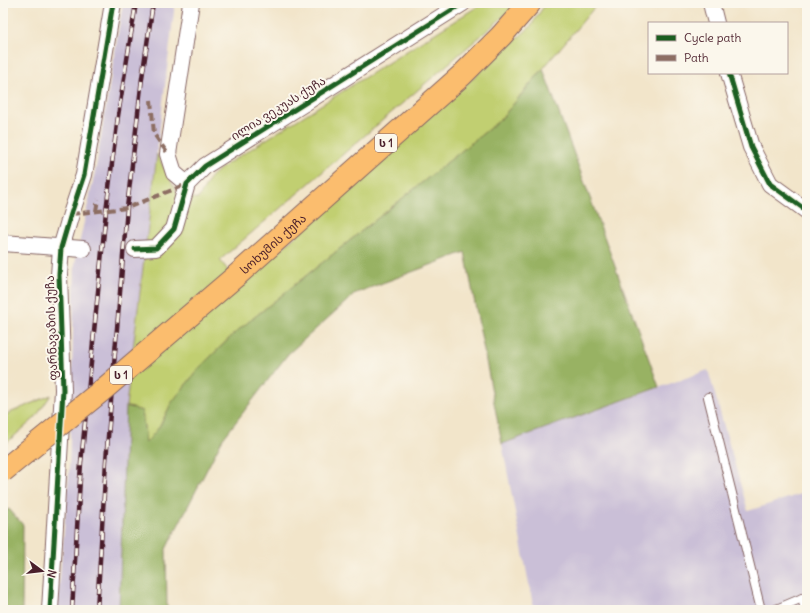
<svg xmlns="http://www.w3.org/2000/svg" width="810" height="613" font-family="Delius,'Noto Sans Georgian',sans-serif">
<style>
.industrial{fill:#cabfd7}
.green{fill:#c1cf71;stroke:#86774e}
.forest{fill:#98b263;stroke:#716847}
.lines{fill:none;stroke-linecap:round;stroke-linejoin:round}
.lane-casing{stroke:#856463;stroke-width:10}
.street-casing{stroke:#856463;stroke-width:18}
.highway-casing{stroke:#856463;stroke-width:24}
.lane{stroke:#fff;stroke-width:8}
.street{stroke:#fff;stroke-width:16}
.highway{stroke:#fbbd6e;stroke-width:22}
.rail-casing{stroke:#4a1f2b;stroke-width:4.5}
.rail{stroke:#fbf7ec;stroke-width:3;stroke-dasharray:9;stroke-linecap:butt}
.highway-bridge-casing{stroke:#856463;stroke-width:24;stroke-linecap:butt}
.highway-bridge{stroke:#fbbd6e;stroke-width:22}
.quiet{stroke:#8d6e63;stroke-width:4;stroke-dasharray:8 4;stroke-linecap:butt}
.cycleway-casing{stroke:#fbf7ec;stroke-width:8}
.cycleway{stroke:#1b5e20;stroke-width:5}
.labels{text-anchor:middle;dominant-baseline:central;stroke-width:4;stroke-linejoin:round;paint-order:stroke}
.shield{fill:#fbf7ec;stroke:#7f6065;stroke-width:1}
.shield-label{font-size:11px;font-weight:bold;fill:#4a1f2b}
.street-label{font-size:12px;fill:#4a1f2b;stroke:#fbf7ec}
</style>
<rect width="100%" height="100%" fill="#fbf7ec"/>
<filter id="ink" filterUnits="userSpaceOnUse"><feTurbulence type="fractalNoise" baseFrequency=".025" numOctaves="2"/><feDisplacementMap in="SourceGraphic" scale="8" xChannelSelector="R" yChannelSelector="G"/><feConvolveMatrix kernelMatrix="1 2 1 2 8 2 1 2 1" color-interpolation-filters="sRGB"/></filter>
<filter id="wash" filterUnits="userSpaceOnUse"><feTurbulence type="fractalNoise" baseFrequency=".012" numOctaves="4" result="noise"/><feDisplacementMap in="SourceGraphic" scale="16" xChannelSelector="R" yChannelSelector="G"/><feGaussianBlur stdDeviation="0.9" result="paint"/><feColorMatrix in="noise" values="0 0 0 0 0 0 0 0 0 0 0 0 0 0 0 0 0 1.4 0 .05"/><feComposite in="paint" operator="in"/></filter>
<g filter="url(#wash)">
<rect width="100%" height="100%" fill="#f2e5ca"/>
<g class="industrial">
<path d="M123,3H175L126,406L119,610H57L69,474L75,263L96,167Z"/>
<path d="M708,370L748,511L807,492V610H534L502,444Z"/>
</g>
<g class="green">
<path d="M483,3H519L220,260L240,286L530,27L546,3H598L500,120L236,332L201,366L172,402L160,426L146,444L142,411L126,406L157,154L178,195L198,199L212,175L227,164Z"/>
<path d="M51,395L35,418L3,446V417L7,414Z"/>
</g>
<g class="forest">
<path d="M543,69L659,387L502,444L465,252L356,293L288,354L222,440L166,549L167,610H119L126,406L142,411L146,443L160,426L172,402L201,366L236,332L500,120Z"/>
<path d="M9,509L23,525L22,610H3V512Z"/>
</g>
</g>
<g filter="url(#ink)">
<g class="lines">
<defs>
<g id="lane">
<path d="M708,397L761,610"/>
<path d="M802,598L805,610"/>
<path d="M774,610L807,596"/>
</g>
<g id="street">
<path d="M711,3L716,23"/>
<path d="M729,73L751,147L770,184L807,211"/>
<path d="M187,184L174,173L168,154L191,3"/>
<path d="M3,243L83,249"/>
<path d="M135,249L156,248L174,229L187,184L205,166L463,3"/>
<path d="M50,610L63,390L59,275L61,248L71,214L84,175L113,3"/>
</g>
<g id="highway">
<path id="s1" d="M236,276L462,75L501,36L530,3"/>
</g>
</defs>
<use href="#lane" class="lane-casing"/>
<use href="#street" class="street-casing"/>
<use href="#highway" class="highway-casing"/>
<use href="#lane" class="lane"/>
<use href="#street" class="street"/>
<use href="#highway" class="highway"/>
<defs>
<g id="rail">
<path d="M72,610L81,463L106,211L118,116L136,3"/>
<path d="M97,610L106,461L127,208L142,78L153,3"/>
</g>
</defs>
<use href="#rail" class="rail-casing"/>
<use href="#rail" class="rail"/>
<defs>
<path id="highway-bridge" d="M3,471L105,388L236,276"/>
</defs>
<use href="#highway-bridge" class="highway-bridge-casing"/>
<use href="#highway-bridge" class="highway-bridge"/>
<g class="quiet">
<path d="M151,100L154,134L168,154"/>
<path d="M96,211L98,199"/>
<path d="M71,214L127,208L187,184"/>
</g>
<defs>
<g id="cycleway">
<path d="M729,73L751,147L770,184L807,211"/>
<path d="M135,249L156,248L174,229L187,184L205,166L463,3"/>
<path d="M50,610L63,390L59,275L61,248L71,214L84,175L113,3"/>
</g>
</defs>
<use href="#cycleway" class="cycleway-casing"/>
<use href="#cycleway" class="cycleway"/>
</g>
</g>
<g class="labels">
<g class="shield">
<rect x="375" y="134" width="22" height="18" rx="3"/>
<rect x="110" y="366" width="22" height="18" rx="3"/>
</g>
<g class="shield-label">
<text x="386" y="143">ს 1</text>
<text x="121" y="375">ს 1</text>
</g>
<g class="street-label">
<text transform="translate(278 108) rotate(-32)">ილია ვეკუას ქუჩა</text>
<text stroke="none"><textPath href="#s1" startOffset="49">სოხუმის ქუჩა</textPath></text>
<text transform="translate(51 328) rotate(-92)">ფარნავაზის ქუჩა</text>
</g>
</g>
<rect width="810" height="613" fill="none" stroke="#fbf7ec" stroke-width="16"/>
<rect x="648" y="22" width="140" height="52" fill="#fbf7ec" stroke="#b4a19f"/>
<rect x="656" y="35" width="20" height="6" fill="#1b5e20" stroke="#b4a19f"/>
<text x="684" y="42" font-size="12" fill="#4a1f2b">Cycle path</text>
<rect x="656" y="55" width="20" height="6" fill="#8d6e63" stroke="#b4a19f"/>
<text x="684" y="62" font-size="12" fill="#4a1f2b">Path</text>
<g transform="translate(42 571) rotate(105)" stroke="#fbf7ec" stroke-width="3" paint-order="stroke">
<path d="M0-3L7 15L0 10L-7 15Z" fill="#4a1f2b"/>
<text y="-6" font-size="11" font-weight="bold" text-anchor="middle" fill="#4a1f2b">N</text>
</g>
</svg>
